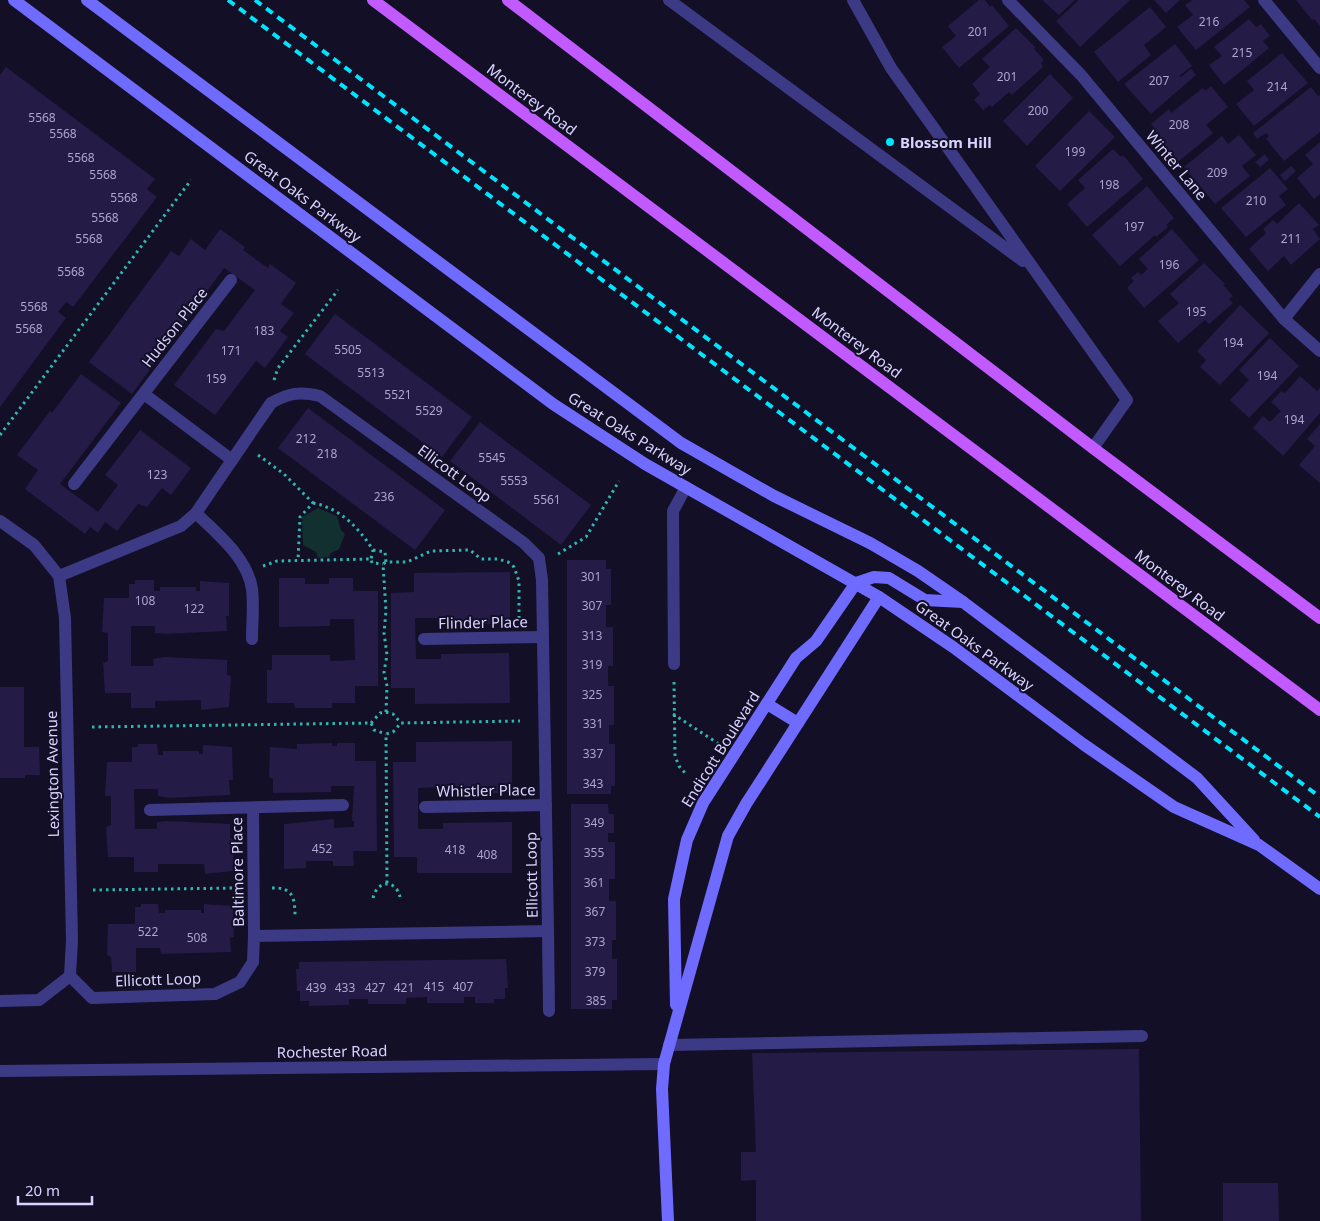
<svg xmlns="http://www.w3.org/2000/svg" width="1320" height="1221" font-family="'Noto Sans',sans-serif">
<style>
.green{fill:#12302f}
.building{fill:#241b47}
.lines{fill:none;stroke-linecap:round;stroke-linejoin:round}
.path{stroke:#2fb8b0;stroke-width:3;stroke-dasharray:2.5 4;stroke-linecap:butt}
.lane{stroke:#3d3a85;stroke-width:12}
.street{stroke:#3d3a85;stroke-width:12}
.secondary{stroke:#6f6bff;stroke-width:12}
.primary{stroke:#c25bff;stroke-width:12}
.rail{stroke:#00e5ff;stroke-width:4;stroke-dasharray:8 6;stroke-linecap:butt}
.poi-dot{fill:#00e5ff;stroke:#130f26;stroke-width:2}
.labels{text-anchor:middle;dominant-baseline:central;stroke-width:4;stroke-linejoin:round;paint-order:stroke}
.number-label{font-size:12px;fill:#aca6d1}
.street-label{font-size:15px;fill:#d9d4ff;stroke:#130f26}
.poi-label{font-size:15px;font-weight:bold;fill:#d9d4ff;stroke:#130f26;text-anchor:start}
</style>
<rect width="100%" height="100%" fill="#130f26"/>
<path class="green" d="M318,508L337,516L341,530L345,534L339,549L331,553L329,557L318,558L316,552L303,545L302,517Z"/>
<g class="building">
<path d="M979,0H985L990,7L992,5L1009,26L959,68L942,47L956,36L948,26Z"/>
<path d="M1042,0H1075L1059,15Z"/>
<path d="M1079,0H1130L1080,47L1056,21Z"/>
<path d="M1154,0H1180L1166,13Z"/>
<path d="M1192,0H1244L1250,7L1196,50L1177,27L1193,15L1185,5Z"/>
<path d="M1296,0H1320V26L1314,19L1312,20Z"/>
<path d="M1150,7L1166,27L1144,45L1151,55L1118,82L1094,52Z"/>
<path d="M1249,19L1256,27L1261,24L1270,36L1263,41L1269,48L1224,85L1209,65L1222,56L1214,47Z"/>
<path d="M1016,28L1035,47L1034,49L1044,60L1041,63L1043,67L1012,95L1009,92L992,107L990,105L983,110L974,100L980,94L972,84L990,67L982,59Z"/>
<path d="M1175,44L1192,66L1179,76L1181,77L1191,69L1196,75L1151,114L1124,84Z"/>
<path d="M1282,53L1308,83L1254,126L1236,104L1254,90L1247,81Z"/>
<path d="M6,67L155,179L147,189L157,197L73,307L66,302L58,312L66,318L0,407V75Z"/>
<path d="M1050,74L1073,98L1027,146L1003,121Z"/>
<path d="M1211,86L1228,107L1206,125L1213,133L1178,162L1152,129L1154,127L1151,124L1169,109L1171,113L1203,88L1205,91Z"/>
<path d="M1311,87L1318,96L1320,95V132L1284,161L1266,139L1269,136L1266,133L1257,139L1253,133Z"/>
<path d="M1089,111L1115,137L1060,191L1035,166Z"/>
<path d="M1239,135L1256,155L1242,166L1250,176L1215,204L1184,167L1222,136L1228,144Z"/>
<path d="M1320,142V194L1314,199L1297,178L1313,164L1305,155Z"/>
<path d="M1113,149L1121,157L1123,155L1143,179L1087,227L1067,204L1085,188L1078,180Z"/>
<path d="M1265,154L1269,160L1260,167L1255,162Z"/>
<path d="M1291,166L1296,171L1285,181L1280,175Z"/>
<path d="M1270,168L1288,189L1279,196L1286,205L1246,237L1221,208Z"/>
<path d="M1147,186L1174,218L1166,225L1168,227L1156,237L1155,235L1120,266L1092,235Z"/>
<path d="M1299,203L1319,225L1313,229L1320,239L1291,265L1284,256L1268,271L1249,249L1266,233L1263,229L1273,220L1277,224Z"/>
<path d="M220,229L245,247L243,250L268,268L270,264L296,283L281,304L294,313L280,331L288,337L265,368L256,361L215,415L174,385L216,329L224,331L255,290L224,268L132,394L89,362L171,251L179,256L191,239L205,250Z"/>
<path d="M1172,229L1199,260L1144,308L1127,288L1134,281L1131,278L1138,272L1141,275L1148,269L1139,259Z"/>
<path d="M1204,263L1225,284L1223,285L1233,296L1229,299L1233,303L1209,324L1205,320L1178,343L1158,321L1179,303L1170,294Z"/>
<path d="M1240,305L1269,333L1220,385L1200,367L1206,360L1197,351Z"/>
<path d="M335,314L472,417L442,457L305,354Z"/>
<path d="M1270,338L1299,366L1249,418L1230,400L1249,380L1239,370Z"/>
<path d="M81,374L121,403L60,484L98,512L118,485L105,475L140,430L191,468L171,495L162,488L147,507L138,504L117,531L105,522L98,533L90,527L85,534L25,489L38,470L17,455L50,411L52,413Z"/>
<path d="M1300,376L1317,391L1320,388V413L1283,456L1253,428L1263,416L1270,422L1281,411L1271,402L1281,391L1285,393Z"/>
<path d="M308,408L445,510L415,550L278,448Z"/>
<path d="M480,422L591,505L561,545L450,461Z"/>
<path d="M1320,424V483L1299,465L1315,446L1307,439Z"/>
<path d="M567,560H606V569H611V605H606V627H613V666H608V686H614V725H609V744H615V786H611V794H567Z"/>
<path d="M510,572V624H439V618H415L416,659H441V654L509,653L510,703L415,704V688H391V593L414,592V573Z"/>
<path d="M279,578H305V584H329V578H353V591H378V686H355V703H332V708H295L294,703H267V670H272V655H330V661L355,660L354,619H330V626L279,627Z"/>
<path d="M135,580H154V591H160V587H196V591H200V581L229,583V616H226L227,631L165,634L155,633V626H131V666H154L153,659L165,657L227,660V675L231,676L229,707L201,710V700L155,701V708H131V693H105L103,663L108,661V633L102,632L104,598H129V584H135Z"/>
<path d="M0,687H24V747H39L40,775H25V778H0Z"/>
<path d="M512,741V793L441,794V787L418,788V829H443V823L512,822V873H417V857H394L393,762H416V742Z"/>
<path d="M332,743V746H337V743H355V761H376L377,851H353L354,866H333V861H306V868L284,869V824L334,819V828L354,827V821H352L354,786H331V792L273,793V779L269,777L270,747L297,749V744Z"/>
<path d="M138,744H157L158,755H163V751H199V754H203V745L232,747L233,780H229L230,795L168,798L158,796V789H134L135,829H157V822L168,821L230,824V838L234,840L233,871L205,874L204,864H158V872H134V857H108L106,827L111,825V796H105L107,762H132V747H138Z"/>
<path d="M571,804H608L609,814H614V833H608V842H615V879H609V901H616V940H612V959H617V1000H612V1009H571Z"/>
<path d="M141,904H158L159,913H165V910H201V913H204V904L233,906L234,937L230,938L231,952L161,954L160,948H136V972H112L111,957L107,955L108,924H135V907H141Z"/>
<path d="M506,959L508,988H505V999H494V1003H475V997H464V1003H427V997L406,998V1004H368V999H349V1005L309,1006V1001H300V991H297L296,969H299V962Z"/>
<path d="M1139,1049L1141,1221H756V1180L741,1181V1152H756L752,1053Z"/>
<path d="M1223,1183H1278L1279,1221H1223Z"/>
</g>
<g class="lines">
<g class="path">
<path d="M274,380L278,368L338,290"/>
<path d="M0,435L191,180"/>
<path d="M258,455L284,474L313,503L300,517L298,560"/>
<path d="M313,503C340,508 359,528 373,550L371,559"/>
<path d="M373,550L385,552L386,562H407L431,551L470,550L481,559H498L508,562L514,567L519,581V619"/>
<path d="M558,554L586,537L619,481"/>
<path d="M263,566L277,561L371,559L372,563L383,564"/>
<path d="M674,682L675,756L679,766L685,773"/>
<path d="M386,712L393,714L401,723L520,721"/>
<path d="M673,714L719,744"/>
<path d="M371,723L380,713L386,712L387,686L384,672L387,655L384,633L386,611L383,564L386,562"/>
<path d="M92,727L371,723L374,730L386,734"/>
<path d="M387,883L386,734L393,732L401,723"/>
<path d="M272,888C293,887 295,898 295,917"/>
<path d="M93,890L237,888"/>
<path d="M373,898C377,880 396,879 400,897"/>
</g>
<g class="lane">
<path d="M669,0L1023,261"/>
<path d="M853,0L891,68L1127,400L1093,448"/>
<path d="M1008,0L1081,75L1284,319L1320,351"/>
<path d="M1264,0L1320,68"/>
<path d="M1284,319L1320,274"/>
<path d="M144,394L232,460"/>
<path d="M74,484L231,280"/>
<path d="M196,513C218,535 247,557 252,589C254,606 252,623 252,639"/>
<path d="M424,639L543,637"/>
<path d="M674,664L673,511L686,487"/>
<path d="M425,807L546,805"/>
<path d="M253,808L254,936"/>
<path d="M150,810L343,805"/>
<path d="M548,931L549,1011"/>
<path d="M669,1045L1142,1036"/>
<path d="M0,1071L664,1064"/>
</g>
<g class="street">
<path d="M0,521L34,545L59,576L65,618L72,940L70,976L39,1000L0,1001"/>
<path d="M59,576L181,526L196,513L271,403C289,393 300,391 320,396L524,543L539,558L542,580L548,931L254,936L253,962L240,982L215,994L92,998L70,976"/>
</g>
<g class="secondary">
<path d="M14,0L553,404L645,464L879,597L953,647L1083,744L1174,807L1259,845L1320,889"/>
<path d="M87,0L681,443L774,496L870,543L918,571L963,602L1197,778L1254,840"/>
<path d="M767,704L798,723"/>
<path d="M676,1005L674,899L687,840L703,803L796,658L816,641L856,583L874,577L889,578L925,600L963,602"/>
<path d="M668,1221L662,1089L664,1064L728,836L746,804L879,597"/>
</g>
<g class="primary">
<path d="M373,0L1320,710"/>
<path d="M508,0L1093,448L1320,618"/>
</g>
<g class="rail">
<path d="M228,0L1320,817"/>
<path d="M255,0L1320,797"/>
</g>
</g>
<circle class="poi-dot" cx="890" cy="142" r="5"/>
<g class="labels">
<g class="number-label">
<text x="1209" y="21">216</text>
<text x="978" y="31">201</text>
<text x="1242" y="52">215</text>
<text x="1007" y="76">201</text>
<text x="1159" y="80">207</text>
<text x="1277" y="86">214</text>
<text x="1038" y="110">200</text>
<text x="42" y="117">5568</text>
<text x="1179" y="124">208</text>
<text x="63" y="133">5568</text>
<text x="1075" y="151">199</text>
<text x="81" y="157">5568</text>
<text x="1217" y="172">209</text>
<text x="103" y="174">5568</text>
<text x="1109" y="184">198</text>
<text x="124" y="197">5568</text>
<text x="1256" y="200">210</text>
<text x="105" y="217">5568</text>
<text x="1134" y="226">197</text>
<text x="89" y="238">5568</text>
<text x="1291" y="238">211</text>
<text x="1169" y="264">196</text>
<text x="71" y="271">5568</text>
<text x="34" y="306">5568</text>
<text x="1196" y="311">195</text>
<text x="29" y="328">5568</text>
<text x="264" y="330">183</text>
<text x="1233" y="342">194</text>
<text x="348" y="349">5505</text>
<text x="231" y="350">171</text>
<text x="371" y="372">5513</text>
<text x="1267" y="375">194</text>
<text x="216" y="378">159</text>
<text x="398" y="394">5521</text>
<text x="429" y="410">5529</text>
<text x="1294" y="419">194</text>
<text x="306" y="438">212</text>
<text x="327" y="453">218</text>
<text x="492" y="457">5545</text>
<text x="157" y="474">123</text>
<text x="514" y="480">5553</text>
<text x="384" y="496">236</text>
<text x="547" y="499">5561</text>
<text x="591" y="576">301</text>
<text x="145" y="600">108</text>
<text x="592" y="605">307</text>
<text x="194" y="608">122</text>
<text x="592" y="635">313</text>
<text x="592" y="664">319</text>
<text x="592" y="694">325</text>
<text x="593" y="723">331</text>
<text x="593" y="753">337</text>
<text x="593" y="783">343</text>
<text x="594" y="822">349</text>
<text x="322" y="848">452</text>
<text x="455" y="849">418</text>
<text x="594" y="852">355</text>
<text x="487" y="854">408</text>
<text x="594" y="882">361</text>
<text x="595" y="911">367</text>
<text x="148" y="931">522</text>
<text x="197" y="937">508</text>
<text x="595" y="941">373</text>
<text x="595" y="971">379</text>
<text x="434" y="986">415</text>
<text x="463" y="986">407</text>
<text x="316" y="987">439</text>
<text x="345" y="987">433</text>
<text x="375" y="987">427</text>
<text x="404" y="987">421</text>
<text x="596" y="1000">385</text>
</g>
<g class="street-label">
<text transform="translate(532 99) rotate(37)">Monterey Road</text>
<text transform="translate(1177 165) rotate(50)">Winter Lane</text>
<text transform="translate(303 196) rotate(37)">Great Oaks Parkway</text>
<text transform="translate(174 327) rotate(-52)">Hudson Place</text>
<text transform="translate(857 342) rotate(37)">Monterey Road</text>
<text transform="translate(630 433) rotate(32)">Great Oaks Parkway</text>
<text transform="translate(455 473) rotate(36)">Ellicott Loop</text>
<text transform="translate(1180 585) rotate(37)">Monterey Road</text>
<text transform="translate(483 622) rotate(-1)">Flinder Place</text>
<text transform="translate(975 645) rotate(36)">Great Oaks Parkway</text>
<text transform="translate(720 749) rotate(-58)">Endicott Boulevard</text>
<text transform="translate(52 774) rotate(-91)">Lexington Avenue</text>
<text transform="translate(486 790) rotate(-1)">Whistler Place</text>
<text transform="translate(237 872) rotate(-91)">Baltimore Place</text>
<text transform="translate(531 875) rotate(-91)">Ellicott Loop</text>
<text transform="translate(158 979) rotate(-2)">Ellicott Loop</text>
<text transform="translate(332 1051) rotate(-1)">Rochester Road</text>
</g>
<g class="poi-label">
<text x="900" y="142">Blossom Hill</text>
</g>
</g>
<path d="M18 1196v8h74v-8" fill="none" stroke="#d9d4ff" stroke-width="2.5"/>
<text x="25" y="1196" font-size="15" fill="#d9d4ff" stroke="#130f26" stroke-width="4" paint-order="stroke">20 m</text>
</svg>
